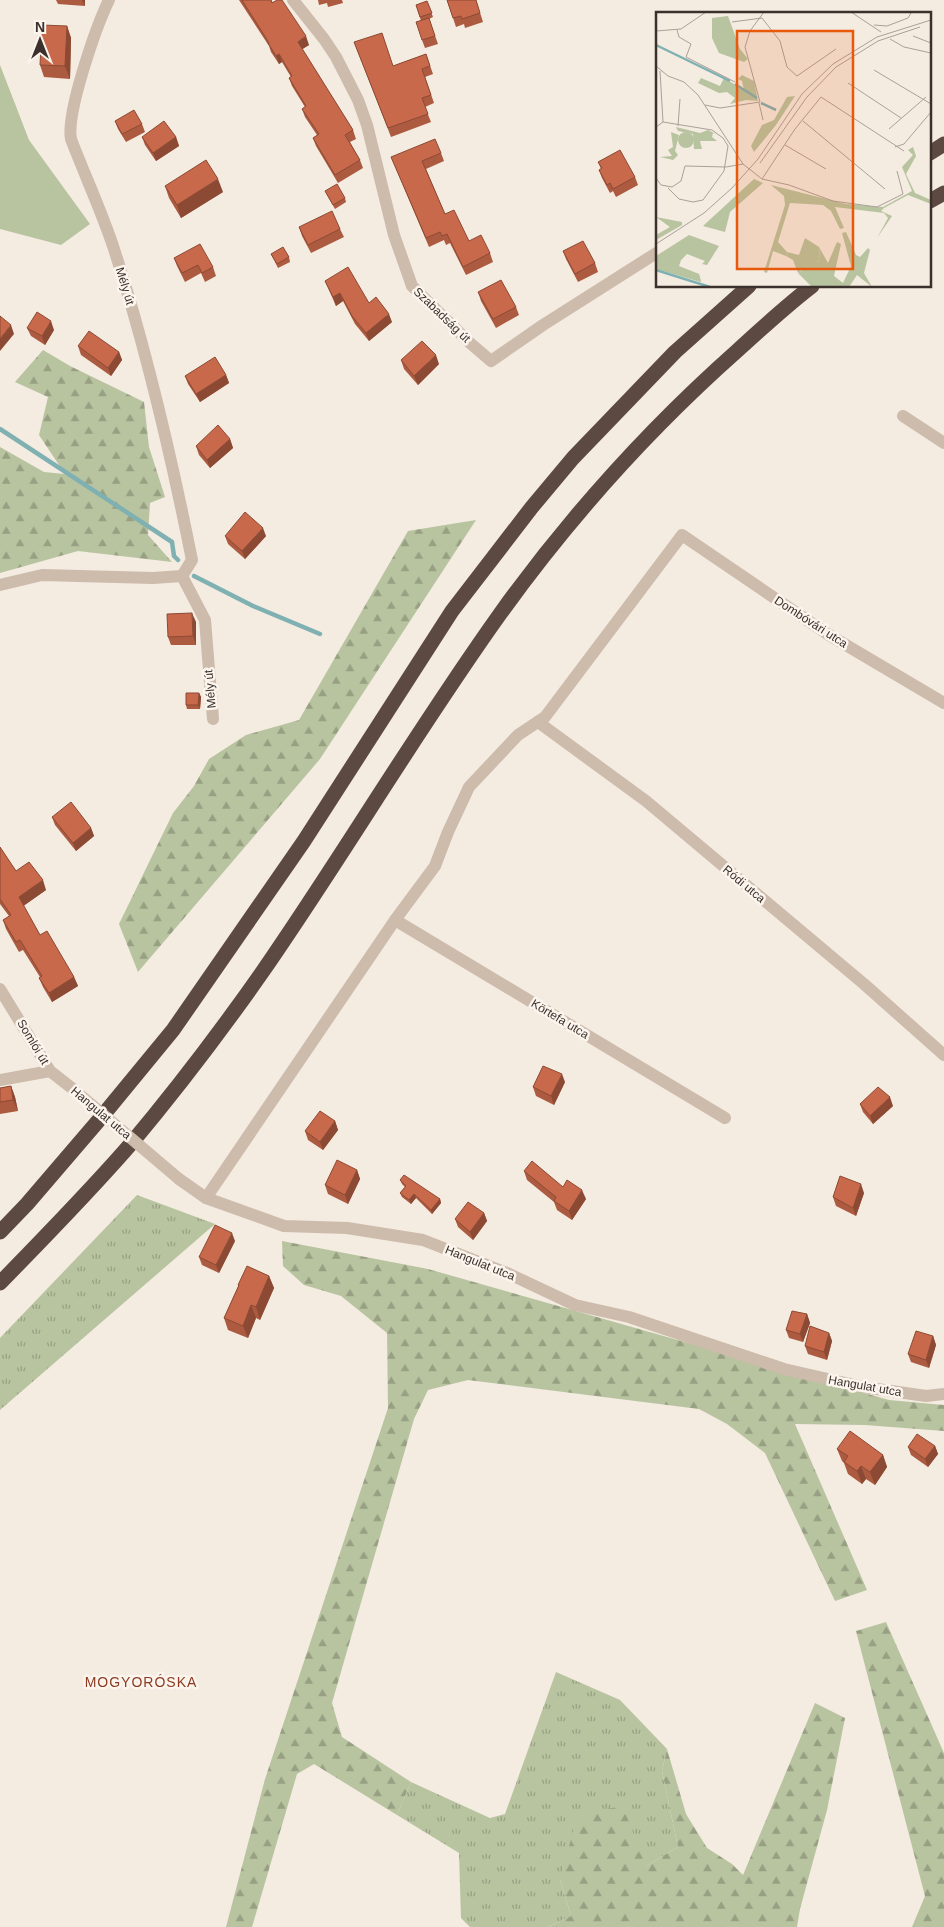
<svg xmlns="http://www.w3.org/2000/svg" width="944" height="1927" font-family="Arial,sans-serif">
<style>
.grass{fill:url(#grass-tufts)}
.forest{fill:url(#forest-firs)}
.pitch{fill:#b8c4a0}
.lines{fill:none;stroke-linecap:round;stroke-linejoin:round}
.stream{stroke:#7fb0b2;stroke-width:4.5}
.minor{stroke:#cdbbac;stroke-width:12}
.motorway{stroke:#5c4a42;stroke-width:15}
.minor-bridge{stroke:#cdbbac;stroke-width:12}
.wall{fill:#ac5a40}
.shaded-wall{fill:#8c4a34}
.building{fill:#c8694b;stroke:#8c4a34}
.labels{text-anchor:middle;dominant-baseline:central;stroke-width:5;stroke-linejoin:round;paint-order:stroke}
.street-label{font-size:12px;fill:#3b302b;stroke:#fbf5ee}
.neighbourhood-label{font-size:14px;letter-spacing:1px;fill:#8c3b22;stroke:#fbf5ee}
.inset-river{fill:none;stroke:#7fb0b2;stroke-width:2.5}
.inset-road{fill:none;stroke:#aaa098;stroke-width:1}
.view{fill:#e8590c;fill-opacity:0.15;stroke:#e8590c;stroke-width:2.5}
.inset-edge{fill:none;stroke:#3b302b;stroke-width:2.5}
</style>
<defs>
<pattern id="grass-tufts" width="24" height="20" patternUnits="userSpaceOnUse" patternTransform="scale(1.25)"><rect width="24" height="20" fill="#b8c4a0"/><path d="M3 7l-1-3M5 7V3M7 7l1-3M15 17l-1-3M17 17v-4M19 17l1-3" fill="none" stroke="#97a083"/></pattern>
<pattern id="forest-firs" width="22" height="20" patternUnits="userSpaceOnUse" patternTransform="scale(1.25)"><rect width="22" height="20" fill="#b8c4a0"/><path d="M5 1l3.5 6h-7zM16 11l3.5 6h-7z" fill="#97a083"/></pattern>
</defs>
<rect width="100%" height="100%" fill="#f4ebe1"/>
<g class="grass">
<path d="M137,1195L215,1224L0,1410V1338Z"/>
<path d="M556,1672L620,1700L667,1749L662,1771L678,1847L646,1866L560,1879L571,1916L548,1927H470L461,1918L459,1853L397,1815L411,1782L490,1818L505,1814Z"/>
</g>
<g class="forest">
<path d="M43,350L70,366L144,402L149,447L165,497L150,503L148,535L172,562L78,551L0,573V447L44,472L65,474L39,435L48,397L15,382Z"/>
<path d="M476,520L320,759L138,972L119,924L173,813L194,786L209,759L246,735L299,720L408,531Z"/>
<path d="M282,1241L428,1269L889,1400L944,1405V1431L865,1425L795,1424L867,1590L835,1601L765,1453L727,1424L699,1409L468,1380L428,1390L414,1419L332,1703L342,1737L411,1782L397,1815L314,1764L297,1774L252,1927H226L265,1779L388,1408L387,1333L341,1296L304,1285L283,1266Z"/>
<path d="M886,1622L944,1753V1927H912L925,1896L856,1631Z"/>
<path d="M815,1703L845,1718L827,1810L800,1909L797,1927H548L571,1916L560,1879L578,1814L623,1806L646,1866L678,1847L662,1771L667,1749L686,1814L707,1848L732,1864L743,1875Z"/>
</g>
<path class="pitch" d="M0,65L29,140L90,224L61,245L0,229Z"/>
<g class="lines">
<g class="stream">
<path d="M0,429L172,542L174,556L178,560"/>
<path d="M194,576L253,606L320,634"/>
</g>
<g class="minor">
<path d="M293,0L324,39L336,57L358,100L367,125L394,235L412,286L470,343L491,361L543,325L658,252"/>
<path d="M903,416L944,443"/>
<path d="M182,576L205,620L213,719"/>
<path d="M0,585L42,575L153,578L182,576L192,560C171,455 147,351 114,249C102,212 85,176 71,139C66,113 96,27 109,0"/>
<path d="M538,722L646,801L864,984L944,1055"/>
<path d="M395,920L725,1118"/>
<path d="M0,989L50,1071L73,1089"/>
<path d="M0,1080L50,1071"/>
<path d="M179,1179L206,1198L284,1226L347,1228L423,1240L507,1273L575,1305L629,1317L784,1369L863,1387L926,1396L944,1394"/>
<path d="M206,1198L395,920L435,866L448,832L469,787L518,735L545,717L682,535L829,635L944,703"/>
</g>
<g class="motorway">
<path d="M930,153L944,144"/>
<path d="M930,201L944,193"/>
<path d="M0,1232L27,1204L99,1120L173,1030L304,841L452,611L532,507L573,458L675,352L749,286"/>
<path d="M0,1283C44,1238 88,1193 129,1146C176,1090 221,1031 263,971C344,854 417,730 500,614C569,518 650,428 738,350C762,328 786,306 812,286"/>
</g>
<path class="minor-bridge" d="M73,1089L179,1179"/>
</g>
<g class="wall">
<path d="M56,0H85V6L58,4Z"/>
<path d="M239,0H271L309,45L302,49L353,130L356,139L350,142L360,160L363,168L338,183L316,146L313,138L317,135L305,117L302,109L305,107L292,86L289,78L291,77L282,62L279,64L271,52L269,46Z"/>
<path d="M318,0H342L343,3L328,7L327,3L319,5Z"/>
<path d="M447,0H476L483,22L465,28L464,24L456,27Z"/>
<path d="M427,1L433,17L429,19L438,44L425,48L422,40L421,21L416,5Z"/>
<path d="M67,26L71,38L70,79L44,77L40,65Z"/>
<path d="M354,42L393,66L426,54L433,74L425,77L434,103L425,107L431,122L391,137Z"/>
<path d="M115,121L142,124L145,132L126,142L118,129Z"/>
<path d="M142,137H176L179,146L156,161L145,145Z"/>
<path d="M441,153L444,161L426,169L445,214L469,241L490,253L493,262L466,275L450,243L446,245L444,240L429,247L391,157Z"/>
<path d="M598,162L635,177L638,185L616,197L613,191L610,193L602,178L599,170L601,169Z"/>
<path d="M165,186L223,192L181,218L169,198Z"/>
<path d="M325,191L345,198L346,202L335,209Z"/>
<path d="M299,227L340,229L344,237L311,253L302,236Z"/>
<path d="M563,251L595,263L598,272L578,282L566,259Z"/>
<path d="M271,254L289,257L290,262L278,268Z"/>
<path d="M174,258L213,267L216,276L205,282L201,273L185,282L177,266Z"/>
<path d="M325,281L369,303L392,322L369,341L355,324L343,301L336,306Z"/>
<path d="M478,292L516,307L519,315L496,328L481,301Z"/>
<path d="M27,328L54,330L45,345L31,336Z"/>
<path d="M78,346L119,352L122,360L111,376L81,355Z"/>
<path d="M401,360L439,364L418,385L404,369Z"/>
<path d="M226,375L229,383L200,402L188,384L185,376Z"/>
<path d="M230,439L233,448L210,468L199,455L196,446Z"/>
<path d="M225,536H266L245,559L228,544Z"/>
<path d="M196,622V645H171L168,637Z"/>
<path d="M199,693L201,697L200,709H187L186,705Z"/>
<path d="M52,817L91,828L94,836L76,851L55,825Z"/>
<path d="M0,847L16,871L46,890L23,906L40,935L74,977L78,986L52,1002L43,987L39,978L40,977L23,950L19,952L6,929L3,920L9,916L0,904Z"/>
<path d="M565,1082L554,1105L536,1096L533,1087Z"/>
<path d="M11,1086L15,1097L18,1111L0,1114V1088Z"/>
<path d="M860,1104L893,1106L873,1124L863,1112Z"/>
<path d="M335,1121L338,1130L323,1150L308,1140L305,1131Z"/>
<path d="M357,1170L360,1179L348,1204L328,1194L325,1185Z"/>
<path d="M524,1171L563,1187L586,1199L572,1220L557,1210L554,1202L527,1180Z"/>
<path d="M400,1180L440,1199L441,1203L432,1214L416,1198L411,1204L402,1197L400,1193L405,1187L402,1184Z"/>
<path d="M864,1193L856,1216L836,1206L833,1197Z"/>
<path d="M484,1213L487,1221L473,1240L458,1227L455,1219Z"/>
<path d="M235,1241L219,1273L202,1265L199,1257Z"/>
<path d="M269,1276L274,1288L260,1320L256,1318L248,1338L228,1330L224,1318L238,1287V1285Z"/>
<path d="M807,1314L810,1323L803,1342L789,1338L786,1330Z"/>
<path d="M829,1333L832,1341L827,1360L808,1354L805,1346Z"/>
<path d="M933,1336L936,1345L929,1368L911,1362L908,1354Z"/>
<path d="M935,1446L938,1454L928,1467L911,1455L908,1447Z"/>
<path d="M837,1449L883,1455L887,1467L875,1485L866,1479L862,1484L848,1474L844,1463L842,1461Z"/>
</g>
<g class="shaded-wall">
<path d="M82,0H85V6Z"/>
<path d="M67,26L71,38L70,79L65,66Z"/>
<path d="M306,36L309,45L301,50L298,42Z"/>
<path d="M279,54L282,62L279,64L276,56Z"/>
<path d="M176,137L179,146L156,161L153,153Z"/>
<path d="M218,179L223,192L181,218L177,205Z"/>
<path d="M340,293L343,301L336,306L333,297Z"/>
<path d="M389,314L392,322L369,341L366,333Z"/>
<path d="M51,321L54,330L45,345L42,336Z"/>
<path d="M11,325L14,334L0,351V339Z"/>
<path d="M119,352L122,360L111,376L108,368Z"/>
<path d="M436,355L439,364L418,385L414,376Z"/>
<path d="M226,375L229,383L200,402L196,394Z"/>
<path d="M230,439L233,448L210,468L207,460Z"/>
<path d="M263,528L266,536L245,559L242,551Z"/>
<path d="M192,613L196,622V645L193,636Z"/>
<path d="M199,693L201,697L200,709L198,705Z"/>
<path d="M91,828L94,836L76,851L73,843Z"/>
<path d="M43,880L46,890L22,907L19,897Z"/>
<path d="M74,977L78,986L52,1002L49,993Z"/>
<path d="M562,1074L565,1082L554,1105L551,1096Z"/>
<path d="M11,1086L15,1097L18,1111L13,1100Z"/>
<path d="M890,1097L893,1106L873,1124L870,1116Z"/>
<path d="M335,1121L338,1130L323,1150L320,1142Z"/>
<path d="M357,1170L360,1179L348,1204L345,1195Z"/>
<path d="M861,1184L864,1193L856,1216L853,1208Z"/>
<path d="M582,1190L586,1199L572,1220L569,1211Z"/>
<path d="M414,1194L416,1198L411,1204L409,1200Z"/>
<path d="M440,1199L441,1203L432,1214L431,1210Z"/>
<path d="M484,1213L487,1221L473,1240L470,1232Z"/>
<path d="M232,1233L235,1241L219,1273L216,1265Z"/>
<path d="M269,1276L274,1288L260,1320L256,1307Z"/>
<path d="M251,1305L256,1318L248,1338L243,1326Z"/>
<path d="M807,1314L810,1323L803,1342L800,1334Z"/>
<path d="M829,1333L832,1341L827,1360L824,1352Z"/>
<path d="M933,1336L936,1345L929,1368L926,1360Z"/>
<path d="M935,1446L938,1454L928,1467L925,1459Z"/>
<path d="M883,1455L887,1467L875,1485L870,1472Z"/>
<path d="M861,1466L866,1479L862,1484L857,1471Z"/>
</g>
<g class="building">
<path d="M242,0H271L272,3L277,0H282L306,36L298,42L353,130L345,135L360,160L335,175L313,138L319,134L302,109L306,106L289,78L292,76L279,54L276,56L268,43H269Z"/>
<path d="M447,0H476L480,13L462,19L461,16L453,18Z"/>
<path d="M427,1L432,13L420,17L416,5Z"/>
<path d="M429,18L435,36L422,40L416,22Z"/>
<path d="M42,25L67,26L65,66L40,65Z"/>
<path d="M382,33L393,66L426,54L430,66L422,69L431,95L422,98L428,114L388,128L354,42Z"/>
<path d="M134,110L142,124L122,134L115,121Z"/>
<path d="M164,121L176,137L153,153L142,137Z"/>
<path d="M435,139L441,153L422,161L445,214L454,210L469,241L481,235L490,253L463,267L447,234L442,236L440,232L426,238L391,157Z"/>
<path d="M620,150L635,177L613,189L610,183L607,185L599,170L602,168L598,162Z"/>
<path d="M206,160L218,179L177,205L165,186Z"/>
<path d="M337,184L345,198L333,205L325,191Z"/>
<path d="M332,211L340,229L308,245L299,227Z"/>
<path d="M583,241L595,263L575,274L563,251Z"/>
<path d="M200,244L213,267L202,273L198,265L182,273L174,258Z"/>
<path d="M283,247L289,257L277,264L271,254Z"/>
<path d="M348,267L369,303L376,297L389,314L366,333L352,316L340,293L333,297L325,281Z"/>
<path d="M501,280L516,307L493,319L478,292Z"/>
<path d="M37,312L51,321L42,336L27,328Z"/>
<path d="M0,316L11,325L0,339Z"/>
<path d="M89,331L119,352L108,368L78,346Z"/>
<path d="M422,341L436,355L414,376L401,360Z"/>
<path d="M215,357L226,375L196,394L185,376Z"/>
<path d="M218,425L230,439L207,460L196,446Z"/>
<path d="M245,512L263,528L242,551L225,536Z"/>
<path d="M192,613L193,636L168,637L167,614Z"/>
<path d="M186,693H199L198,705H186Z"/>
<path d="M71,802L91,828L73,843L52,817Z"/>
<path d="M0,847L16,871L29,862L43,880L19,897L40,935L47,931L74,977L49,993L39,978L42,976L20,940L16,942L3,920L11,915L0,899Z"/>
<path d="M543,1066L562,1074L551,1096L533,1087Z"/>
<path d="M11,1086L13,1100L0,1102V1088Z"/>
<path d="M878,1087L890,1097L870,1116L860,1104Z"/>
<path d="M320,1111L335,1121L320,1142L305,1131Z"/>
<path d="M337,1160L357,1170L345,1195L325,1185Z"/>
<path d="M532,1161L563,1187L567,1180L582,1190L569,1211L554,1201L556,1197L524,1171Z"/>
<path d="M404,1175L440,1199L431,1210L414,1194L409,1200L400,1193L406,1186L400,1180Z"/>
<path d="M840,1176L861,1184L853,1208L833,1197Z"/>
<path d="M468,1202L484,1213L470,1232L455,1219Z"/>
<path d="M215,1225L232,1233L216,1265L199,1257Z"/>
<path d="M247,1266L269,1276L256,1307L251,1305L243,1326L224,1318L239,1285H238Z"/>
<path d="M792,1311L807,1314L800,1334L786,1330Z"/>
<path d="M810,1326L829,1333L824,1352L805,1346Z"/>
<path d="M916,1331L933,1336L926,1360L908,1354Z"/>
<path d="M850,1431L883,1455L870,1472L861,1466L857,1471L844,1462L848,1456L837,1449Z"/>
<path d="M917,1434L935,1446L925,1459L908,1447Z"/>
</g>
<g class="labels">
<g class="street-label">
<text transform="translate(125 286) rotate(73)">Mély út</text>
<text transform="translate(442 315) rotate(44)">Szabadság út</text>
<text transform="translate(811 622) rotate(33)">Dombóvári utca</text>
<text transform="translate(210 689) rotate(-95)">Mély út</text>
<text transform="translate(744 884) rotate(40)">Ródi utca</text>
<text transform="translate(560 1019) rotate(31)">Körtefa utca</text>
<text transform="translate(33 1042) rotate(59)">Somlói út</text>
<text transform="translate(101 1113) rotate(40)">Hangulat utca</text>
<text transform="translate(480 1263) rotate(22)">Hangulat utca</text>
<text transform="translate(865 1386) rotate(10)">Hangulat utca</text>
</g>
<g class="neighbourhood-label">
<text x="141" y="1682">MOGYORÓSKA</text>
</g>
</g>
<g transform="translate(656 12)">
<rect width="275" height="275" fill="#f4ebe1"/>
<path d="M22 128a8 8 0 1 1 16 0a8 8 0 1 1-16 0ZM98,167L107,171L74,200L69,220L47,214ZM149,226L163,235L164,248L142,261L137,248L130,244L131,240L143,243Z" fill="#b8c4a0"/>
<path d="M86,63L98,69L102,89L90,88L74,92L79,86L71,80L63,81L42,71L45,66L64,74L68,66L88,78L86,69L82,67ZM139,84L120,113L98,140L95,134L106,113L118,108L131,85ZM15,120L23,123L19,139L22,143L17,148L4,145L16,144L12,138L17,135ZM257,135L260,144L250,162L259,181L275,188V192L252,183L228,196L225,199L236,204L221,226L232,206L228,201L179,195L188,216L184,217L175,199L167,193L134,191L122,230L131,240L130,244L117,239L111,261L108,260L129,193L128,184L115,173L190,192L227,195L256,179L246,155L257,143L252,138ZM0,205L26,210V213L0,228V223L14,215ZM190,220L200,243L204,245L212,236L214,238L208,261L216,275L201,263L193,275L155,274L142,261L151,256L152,243L158,242L161,250L164,248L163,235L172,251L181,230L185,232L178,264L187,271L195,254L186,221ZM33,223L63,234L51,253L46,252L49,249L31,242L25,248L23,254L43,262L45,270L0,257V244Z" fill="#b8c4a0"/>
<path d="M7,252L43,262L45,270L6,258L4,254Z" fill="#b8c4a0"/>
<path d="M20,115L44,121L52,118L62,123L57,121L56,125L61,129H44L46,137H38L37,122L22,119Z" fill="#b8c4a0"/>
<path d="M72,4L84,37L92,47L88,50L63,41L56,26V6Z" fill="#b8c4a0"/>
<path class="inset-river" d="M0,33L74,69M79,72L101,86M105,91L120,98M0,258L54,275"/>
<path class="inset-road" d="M195,0L225,20M76,10L106,6L124,29L131,55L141,64L180,37M218,13L231,14L252,6L255,1M21,18L23,25L35,32L30,45L79,70M0,19L25,17L50,0M257,24L275,31M234,27L248,35L275,41M0,54L12,64L28,70L42,83L87,152L106,167L133,173L177,189L221,195L247,182L241,159M218,58L275,92M4,59L7,110M192,71L245,106M103,91L107,108M49,93L64,96L104,90L89,35L94,19L108,0M147,109L229,177M22,114L24,87M0,115L7,110L56,118L67,126L72,134L68,159L47,188L37,190L23,187L12,176M233,117L270,85M129,133L170,157M239,135L248,132L275,100M104,151L151,85L180,55L222,29L264,15M0,166L5,173L16,175L25,169L29,154L70,155L87,152M106,167L139,117L165,85L248,139M0,232L48,201L76,176L102,147L146,82L177,52L221,25L275,8"/>
<path class="view" d="M81,19H197V257H81Z"/>
<rect width="275" height="275" class="inset-edge"/>
</g>
<g transform="translate(40 40)" stroke="#fbf5ee" stroke-width="4" paint-order="stroke">
<path d="M0-4L9 19L0 12L-9 19Z" fill="#3b302b"/>
<text y="-8" font-size="14" font-weight="bold" text-anchor="middle" fill="#3b302b">N</text>
</g>
</svg>
